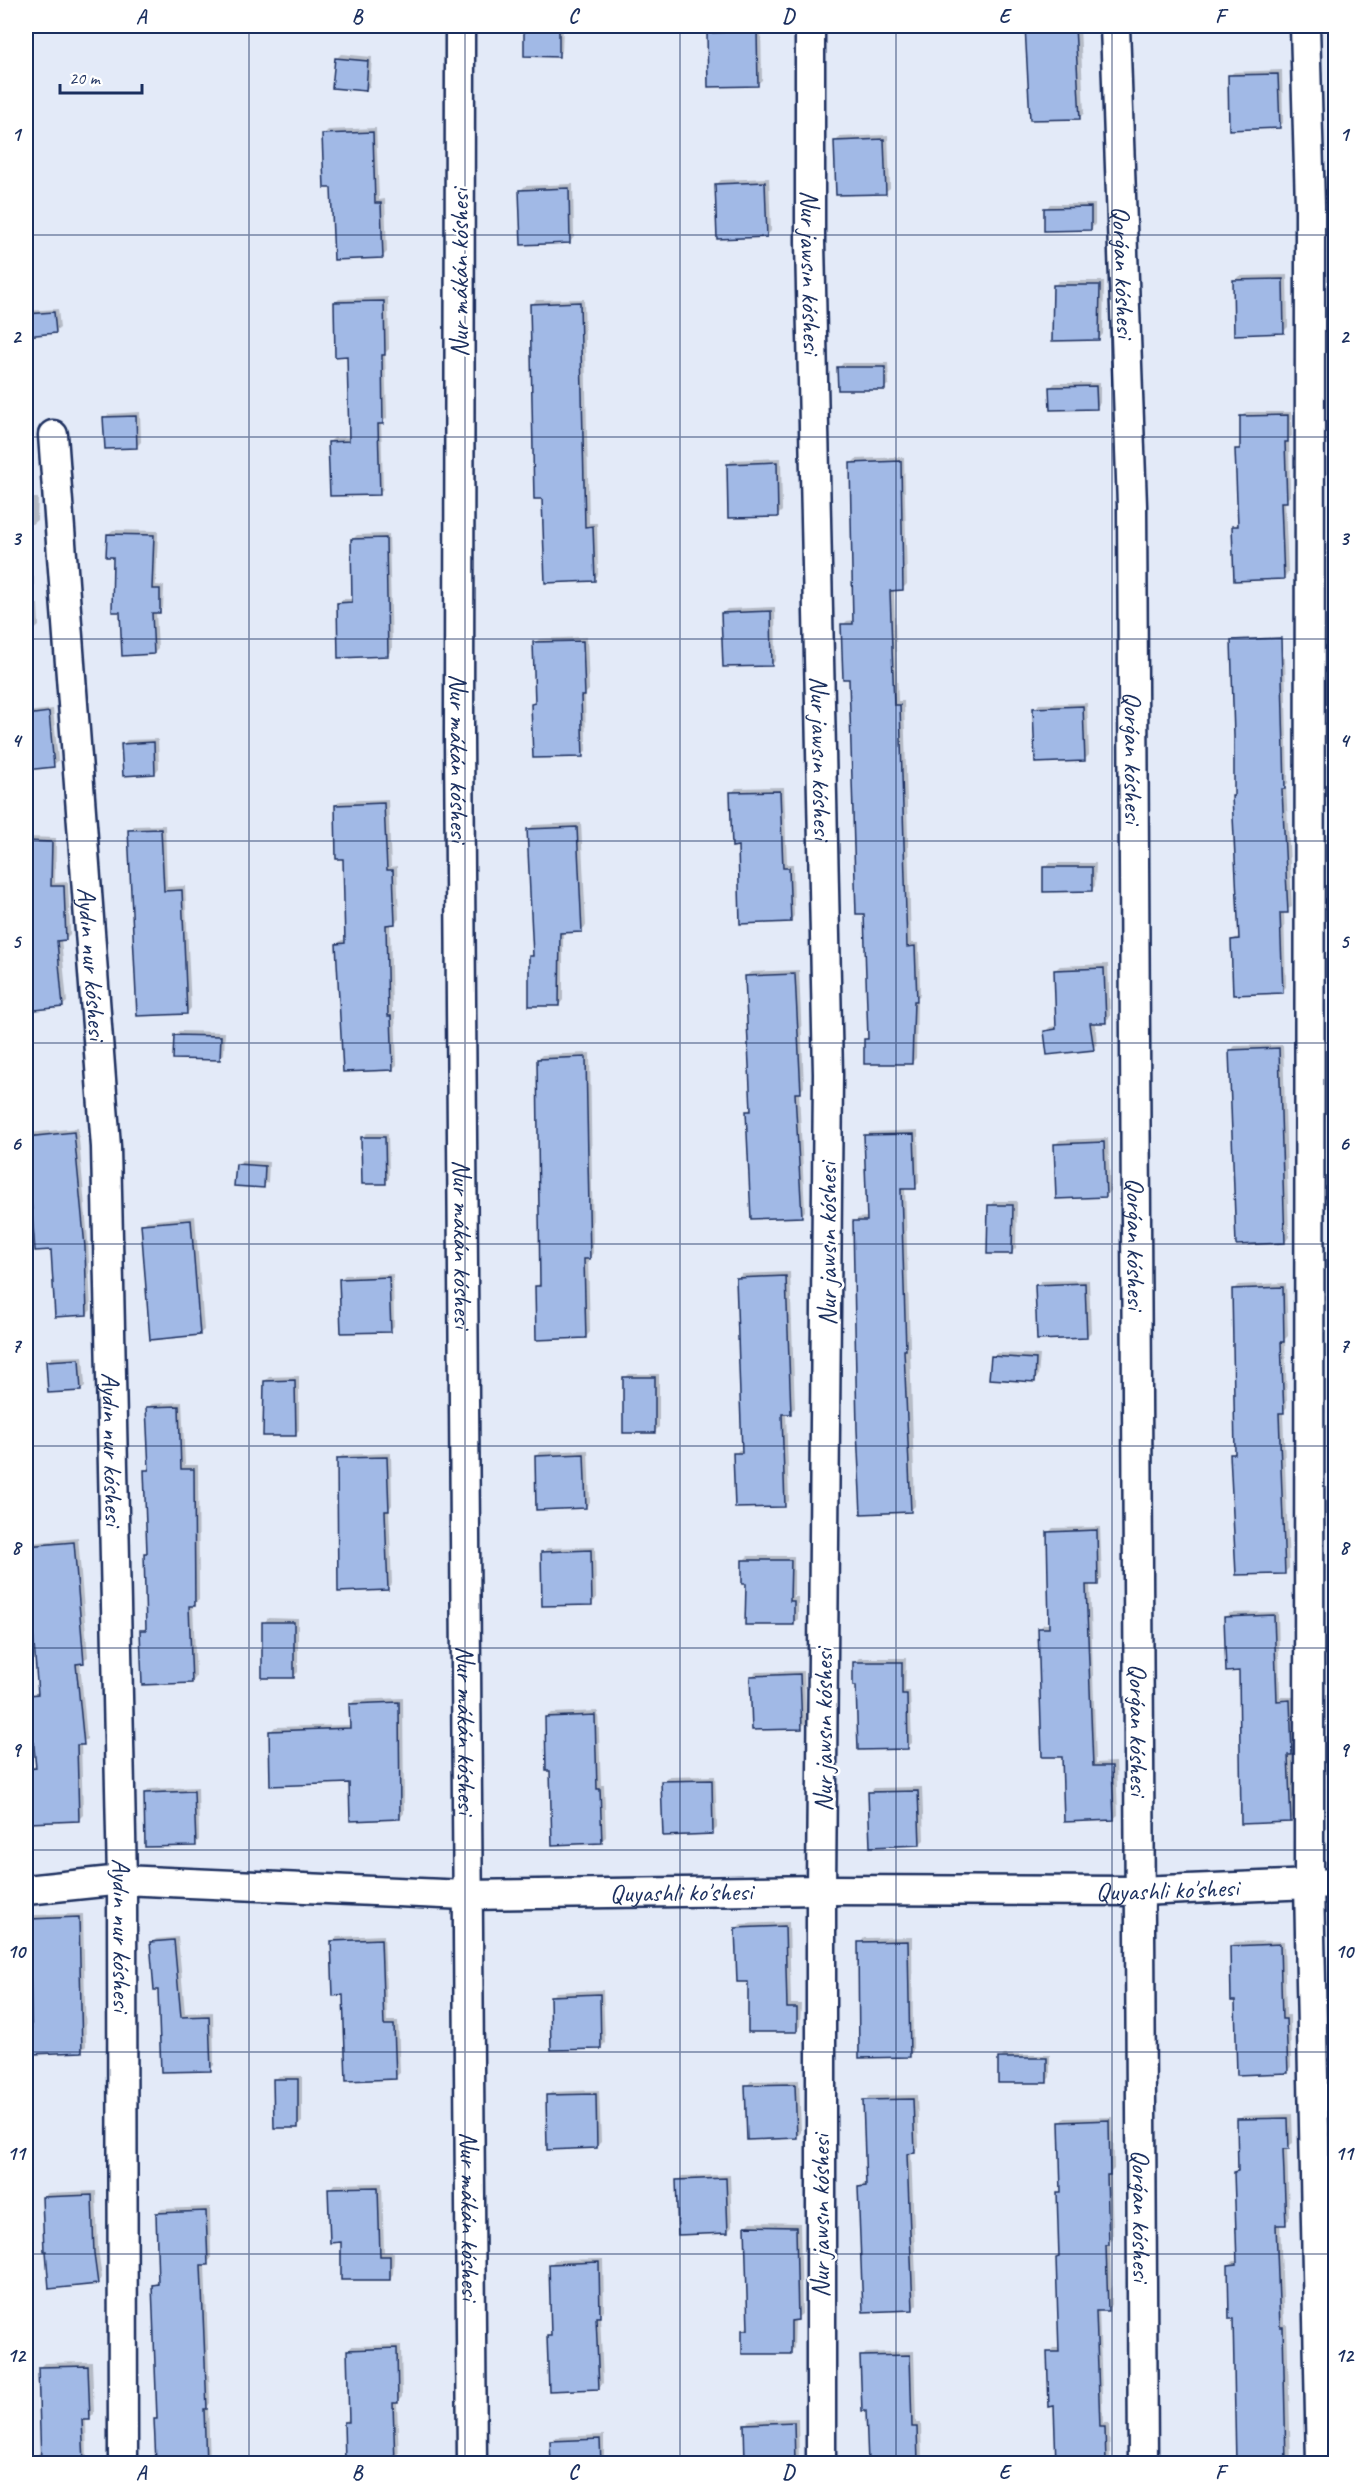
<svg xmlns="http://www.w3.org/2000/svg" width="1361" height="2489" font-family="Caveat,sans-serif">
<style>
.shadow{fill:#0003}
.building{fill:#a1b9e6;stroke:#1b2f5e;stroke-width:1.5}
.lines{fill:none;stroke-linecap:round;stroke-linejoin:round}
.minor-casing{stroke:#1b2f5e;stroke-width:33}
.minor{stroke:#fff;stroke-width:28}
.grid{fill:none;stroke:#1b2f5e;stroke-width:1.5;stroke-opacity:0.55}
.labels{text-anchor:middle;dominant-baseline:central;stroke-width:5;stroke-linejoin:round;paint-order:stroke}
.street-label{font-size:26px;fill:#1b2f5e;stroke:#fff}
.neatline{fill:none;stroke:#1b2f5e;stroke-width:2}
.grid-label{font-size:20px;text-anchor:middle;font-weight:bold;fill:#1b2f5e}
</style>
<rect width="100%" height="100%" fill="#e3eaf8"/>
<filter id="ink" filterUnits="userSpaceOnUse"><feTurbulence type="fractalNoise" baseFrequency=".0167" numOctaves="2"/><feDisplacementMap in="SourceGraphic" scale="12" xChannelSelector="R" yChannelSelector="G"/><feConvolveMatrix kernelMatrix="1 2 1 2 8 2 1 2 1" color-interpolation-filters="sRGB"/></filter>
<g filter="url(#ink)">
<g class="shadow">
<path d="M529,26H563L562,51L558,55L526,29Z"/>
<path d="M1027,26H1080L1084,113L1080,117L1032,119Z"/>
<path d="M761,27L762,80L757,84L708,33L713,29Z"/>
<path d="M341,54L372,57L370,86L365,90L336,59Z"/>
<path d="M1282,70L1283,123L1279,127L1229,76L1234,72Z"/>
<path d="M376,128L379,200L385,199L387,252L383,256L332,187L324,134L328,130Z"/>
<path d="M888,135L890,188L885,192L836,141L840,137Z"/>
<path d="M769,178L771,231L767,235L717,184L721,180Z"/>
<path d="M573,184L574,237L570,242L520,191L525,186Z"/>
<path d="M1050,204H1095V224L1091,229L1046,209Z"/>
<path d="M26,264V311L58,309L60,328L55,332L26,335Z"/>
<path d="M1287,275L1288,327L1284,331L1234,281L1239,276Z"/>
<path d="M1059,281H1104L1103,334L1099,339L1054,286Z"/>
<path d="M388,297L389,349L385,353L387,418L381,423L383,489L379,493L329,442L334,438L350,437L349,355L335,303L339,299Z"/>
<path d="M584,299L589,523H597L598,575L594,580L544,498L532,305L536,300Z"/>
<path d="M843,363H888L889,384L884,388L839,368Z"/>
<path d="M1055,383H1100V403L1096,408L1051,387Z"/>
<path d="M26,393H30L31,423L26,427Z"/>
<path d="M140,412L141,442L137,446L104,418L109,414Z"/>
<path d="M1246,412H1291L1292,436L1289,439L1290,496L1285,501L1288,573L1283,578L1234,527L1239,522L1236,450L1241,445V417Z"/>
<path d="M904,457L907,584L902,589H894L898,701H904L911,943H919L920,995L917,998L916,1058L912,1062L865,1040L869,1036L865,912L851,677L843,625L847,621L855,620L852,463L856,459Z"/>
<path d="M781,458L782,511L778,515L728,465L732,460Z"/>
<path d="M26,498H38L37,520L32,524H26Z"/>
<path d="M113,530L158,531L156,585L164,586L163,608L156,612L158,649L154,653L121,611L115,556L108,534Z"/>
<path d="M389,534L392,650L388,654L338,603L343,599H354L353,539L357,535Z"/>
<path d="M26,577H34V604H38L39,626L34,630H26Z"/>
<path d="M775,607L776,660L772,664L722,614L727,609Z"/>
<path d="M587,637L589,690L585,694L586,751L582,755L532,704L536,700L535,643L539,639Z"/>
<path d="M1237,658H1285L1288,783L1286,785L1292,907L1284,911L1286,987L1282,991L1232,940L1240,936L1234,796L1236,794Z"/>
<path d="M1087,703L1089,755L1084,760L1035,709L1039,704Z"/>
<path d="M53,709L58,761L53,765L26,768V712Z"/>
<path d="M158,739L159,768L155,773L123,745L127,740Z"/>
<path d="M784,787L787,864H793L794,916L790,921L739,845L732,793L736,788Z"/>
<path d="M388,799L391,867L397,866L399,919L394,923H390L392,1012H395L397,1065L392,1069L337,944L342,940H347L344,858L336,805L340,801Z"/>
<path d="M581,823L586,926L581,930L563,931V1000L559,1005L530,957L534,953L529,830L533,825Z"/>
<path d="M165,825L167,887L185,886L191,1008L187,1013L130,831L134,826Z"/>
<path d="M26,837L56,838L55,883L68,882L70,934L65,939H61L67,1002L62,1006L26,1009Z"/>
<path d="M1049,863H1096L1095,886L1091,890L1044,867Z"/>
<path d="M1108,964L1110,1017L1105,1021H1095L1097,1044L1093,1048L1046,1031L1050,1027L1057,1026L1055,970L1060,966Z"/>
<path d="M799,970L804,1087L799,1092L805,1211L801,1216L747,1112L752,1107L746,976L751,972Z"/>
<path d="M179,1031L225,1032L224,1054L220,1058L175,1035Z"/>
<path d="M1283,1045L1289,1237L1285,1242L1230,1051L1235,1046Z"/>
<path d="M590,1053L593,1253L588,1259L590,1332L586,1337L536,1286L541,1282L538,1059L542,1055Z"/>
<path d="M78,1128L88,1241L91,1310L87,1314L53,1248L36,1250L26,1137L30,1133Z"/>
<path d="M918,1130L919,1183L915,1187H905L915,1506L911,1510L854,1222L858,1218L868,1217L866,1136L870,1132Z"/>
<path d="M367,1133H388L389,1178L385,1182L362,1138Z"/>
<path d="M1108,1138L1110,1191L1105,1196L1055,1145L1060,1140Z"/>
<path d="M242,1160L269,1162L268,1182L263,1186L237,1165Z"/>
<path d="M994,1201H1017L1016,1248L1012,1252L990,1206Z"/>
<path d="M195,1216L204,1330L199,1334L143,1225L147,1221Z"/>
<path d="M790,1272L795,1408L790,1412H786L789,1501L784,1505L735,1454L739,1450H743L738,1278L742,1274Z"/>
<path d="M393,1274L394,1326L390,1330L340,1280L345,1275Z"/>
<path d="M1089,1280L1091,1332L1086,1337L1037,1286L1041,1281Z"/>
<path d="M1286,1283L1288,1336L1285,1339L1287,1407L1283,1412L1289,1568L1285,1572L1232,1455L1236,1450L1234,1289L1238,1285Z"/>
<path d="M997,1353L1040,1355L1038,1376L1034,1381L992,1357Z"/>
<path d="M83,1356L85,1386L80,1390L48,1362L52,1357Z"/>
<path d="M629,1374H659V1427L655,1431L625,1378Z"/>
<path d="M299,1376V1430L295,1434L265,1381L269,1377Z"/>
<path d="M182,1402L185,1465H198L199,1600L193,1605L196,1677L192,1682L142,1631L147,1626L145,1554L148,1551L145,1471L150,1466L147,1408L152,1404Z"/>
<path d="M588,1450L590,1502L586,1507L536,1456L540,1452Z"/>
<path d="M391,1453L392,1505L389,1509L392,1584L388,1588L338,1459L343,1455Z"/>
<path d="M1100,1527L1102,1579L1098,1583L1090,1584L1096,1763L1116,1762L1118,1815L1113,1819L1039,1629L1044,1624H1051L1048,1533L1053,1528Z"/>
<path d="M78,1538L88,1657L80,1662L87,1739L81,1743L83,1815L78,1820L29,1769L37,1765L30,1696L39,1691L26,1547L30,1543Z"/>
<path d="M595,1547L596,1599L592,1603L542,1553L547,1548Z"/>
<path d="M748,1556H794V1597H798V1619L793,1624L747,1583L744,1560Z"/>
<path d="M1278,1612L1280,1697H1294L1295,1749L1292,1752L1294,1816L1290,1821L1225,1617L1230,1613Z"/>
<path d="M268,1618L298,1619V1672L294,1676L264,1623Z"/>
<path d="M859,1658H906L905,1691H910L912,1743L907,1747L855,1662Z"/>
<path d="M804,1671L806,1723L801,1727L752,1677L756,1672Z"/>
<path d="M403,1698L404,1813L400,1818L351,1781L270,1732L275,1727L351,1725V1704L355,1700Z"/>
<path d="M598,1711L601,1785H604L606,1837L601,1841L551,1769L546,1717L551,1713Z"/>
<path d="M715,1776L717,1828L712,1833L663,1782L667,1777Z"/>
<path d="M198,1787L199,1840L195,1844L145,1793L150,1789Z"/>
<path d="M922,1787L924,1840L919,1844L870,1793L874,1788Z"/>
<path d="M83,1914L86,2046L81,2051L30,1919L35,1915Z"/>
<path d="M789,1922L791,2004H801L800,2026L796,2031L750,1980L737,1928L741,1924Z"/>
<path d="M384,1935L387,2021H398L400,2073L395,2077L345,1994L332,1941L337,1937Z"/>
<path d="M178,1937L185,2013L213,2012L214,2065L210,2069L159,1989L152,1943L156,1939Z"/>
<path d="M912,1937L913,2051L909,2055L860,1943L864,1938Z"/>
<path d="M1284,1941L1286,2015H1290L1291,2067L1287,2071L1237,1999L1231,1947L1235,1942Z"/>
<path d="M603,1990L605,2043L601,2047L551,1997L556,1992Z"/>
<path d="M1004,2055H1050V2077L1046,2082L1000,2059Z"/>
<path d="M279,2076H302V2122L297,2126L275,2080Z"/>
<path d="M799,2080L801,2132L797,2137L747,2086L751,2081Z"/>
<path d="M599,2090L601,2142L596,2147L547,2096L552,2092Z"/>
<path d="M917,2095L919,2147L915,2152H911L917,2304L913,2309L859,2187L864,2183H868L865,2101L869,2096Z"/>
<path d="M1292,2114L1293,2143L1287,2147L1289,2219L1285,2223H1280L1284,2324H1287L1291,2464H1238L1234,2318L1229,2265L1234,2261H1238L1235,2172L1239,2168V2120L1243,2116Z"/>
<path d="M1113,2117L1114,2169L1111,2172L1113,2239L1110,2242L1112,2305L1107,2309H1099L1103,2423H1109L1110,2464H1058L1056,2405L1049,2353L1053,2348H1060L1058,2258L1061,2255L1059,2193L1062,2190L1060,2123L1065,2118Z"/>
<path d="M730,2175L732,2227L727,2232L678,2181L682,2176Z"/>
<path d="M382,2183L384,2252H394L393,2274L389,2279L343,2241L330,2189L334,2184Z"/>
<path d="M96,2191L98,2249L102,2278L97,2283L44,2197L48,2193Z"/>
<path d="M210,2207L211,2259L205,2264L210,2403L208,2406L210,2464H158L154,2285L158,2281L157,2213L162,2209Z"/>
<path d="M751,2222L800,2223L802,2314L795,2319L794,2348L790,2353L744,2330L748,2326L746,2227Z"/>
<path d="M603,2259L604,2311L600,2315L603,2383L598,2388L549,2337L553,2333L550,2265L555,2260Z"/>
<path d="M401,2345L402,2397L397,2402L399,2464H347L345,2422L350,2417L348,2351L352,2346Z"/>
<path d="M914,2351L916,2423H921L922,2464H869L868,2409L862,2357L866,2353Z"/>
<path d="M92,2362L94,2414L86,2419L87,2464H35V2456L42,2451L40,2367L44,2363Z"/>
<path d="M798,2418L799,2464H747L745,2425L750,2420Z"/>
<path d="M604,2435V2464H552L551,2441L556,2437Z"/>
</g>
<g class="building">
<path d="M1025,26H1075L1080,119L1030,120Z"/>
<path d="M524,28H559V57L524,56Z"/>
<path d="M757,31L758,86L708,87L707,33Z"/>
<path d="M335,58L368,61L366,91L332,88Z"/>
<path d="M1278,74L1280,128L1229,130L1228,75Z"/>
<path d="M373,132L375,203H381L383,258L334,260L331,188H324L322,134Z"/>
<path d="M884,139L886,194L836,195L834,141Z"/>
<path d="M765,182L767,237L717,239L715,184Z"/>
<path d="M569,188L570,243L521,245L519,190Z"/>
<path d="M1091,207V230L1044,231V208Z"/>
<path d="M1283,279L1284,333L1234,335L1233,280Z"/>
<path d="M1053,285H1100L1099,340L1052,341Z"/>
<path d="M384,301L385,355H382L383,424H378L380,495L330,496L328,442L349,441L347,356L335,357L334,302Z"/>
<path d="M580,302L585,527L593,526L595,581L545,583L542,499H534L530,304Z"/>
<path d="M54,312L56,333L26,336V314Z"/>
<path d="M837,367H885V390H838Z"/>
<path d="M1096,386L1097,409L1050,410L1049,387Z"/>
<path d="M1288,415V442H1285L1287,502H1281L1284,579L1234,581L1232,526H1238L1235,449H1240V416Z"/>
<path d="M136,416L137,448L105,449L103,417Z"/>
<path d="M901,461L903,590L890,591L894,705H900L907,947L915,946L917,1001H914L912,1064H864V1039H868L864,914H856L849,679H843L841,624H853L850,463Z"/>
<path d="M777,462L778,517L728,518L727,464Z"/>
<path d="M107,534L154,535L152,589H160V613H152L154,654L122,656L120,612H112L113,557H106Z"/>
<path d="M386,538L388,656L338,658L337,603L352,602L351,539Z"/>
<path d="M771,611L772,666L723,667L721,613Z"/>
<path d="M1281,638L1285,789H1282L1288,913H1280L1283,993L1233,995L1231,940L1239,939L1232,796H1234V736L1231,640Z"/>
<path d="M583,641L585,696H581L583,757L533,758L531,704L535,703L533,642Z"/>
<path d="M1083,706L1085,761L1035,763L1033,708Z"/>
<path d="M49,712L54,767L26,770V715Z"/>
<path d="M154,742L155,774L123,776L121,744Z"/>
<path d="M780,791L783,868H789L791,922L740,924L738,846L732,847L730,792Z"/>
<path d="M384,803L387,870H393L395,924L386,925L388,1016H391L393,1070L343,1072L336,944L345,943L343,859H336L335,805Z"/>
<path d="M577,827L582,932L560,933L559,1006H529V956H533L527,829Z"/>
<path d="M161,829L164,891L182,890L187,1014L137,1016L128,830Z"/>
<path d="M26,841L52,842L51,886H64L66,940L57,941L63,1007L26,1011Z"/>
<path d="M1043,867H1092V891L1043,892Z"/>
<path d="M1104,968L1106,1023H1090L1094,1050L1047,1055L1044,1031L1056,1029L1054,970Z"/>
<path d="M795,974L801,1093H795L802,1217L751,1219L746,1111H751L745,976Z"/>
<path d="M174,1035L221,1036L220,1060L173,1059Z"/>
<path d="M1279,1048L1285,1243L1236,1245L1229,1050Z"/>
<path d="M586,1057L590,1259H584L586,1338L536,1340L535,1286H540L537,1059Z"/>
<path d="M74,1132L85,1247L87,1315L55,1317L51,1250L35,1251L26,1137Z"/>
<path d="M914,1134L916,1189H901L906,1350H904L911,1512L861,1514L857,1430L853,1221H867L864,1135Z"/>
<path d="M361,1137H385L386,1184H362Z"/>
<path d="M1104,1142L1106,1197L1056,1199L1054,1144Z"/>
<path d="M236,1164L265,1166L264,1188L234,1186Z"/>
<path d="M988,1205H1013L1012,1254H987Z"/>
<path d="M191,1220L200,1335L150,1340L141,1224Z"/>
<path d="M786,1276L791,1414H782L785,1507L735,1508L733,1453H742L736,1278Z"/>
<path d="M389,1277L391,1332L341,1333L339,1279Z"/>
<path d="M1085,1283L1087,1338L1037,1340L1035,1285Z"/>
<path d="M1283,1287L1284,1342H1281L1284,1413H1279L1285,1574L1236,1575L1230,1454H1235L1232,1289Z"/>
<path d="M991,1356L1036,1359L1035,1382L989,1379Z"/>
<path d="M79,1359L81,1391L48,1393L46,1361Z"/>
<rect x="623" y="1377" width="32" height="56"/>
<path d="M295,1380L296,1436H263L264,1381Z"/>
<path d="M179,1406L181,1469H194L195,1606H189L192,1683L142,1685L140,1630H146L144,1553H147L144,1470H149L146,1407Z"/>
<path d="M584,1454L586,1508L536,1510L535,1456Z"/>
<path d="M387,1457L389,1511H385L388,1590L338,1592L337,1458Z"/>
<path d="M1097,1530L1098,1585H1086L1093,1766H1112L1114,1820L1064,1822L1062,1757H1042L1038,1628H1049L1047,1532Z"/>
<path d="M74,1542L84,1663L76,1664L84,1745H77L79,1821L29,1823L27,1769L36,1768L29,1695L38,1694L26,1546Z"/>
<path d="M591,1550L592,1605L542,1606L541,1552Z"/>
<path d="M742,1560H791L790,1601H794V1625H745L746,1584H742Z"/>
<path d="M1274,1615L1277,1701L1290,1700L1292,1755H1288L1291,1822L1241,1824L1239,1671L1226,1672L1224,1617Z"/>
<rect x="262" y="1622" width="32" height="56"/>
<path d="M853,1662H902V1694H907L908,1749L858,1750L856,1686H853Z"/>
<path d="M800,1674L802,1729L752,1730L750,1676Z"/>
<path d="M399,1702L400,1819L350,1821L349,1783L270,1786L269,1731L350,1728L349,1704Z"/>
<path d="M595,1715L597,1789H600L602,1843L552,1845L550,1771H546L545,1717Z"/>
<path d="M712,1780L713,1834L663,1836L661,1781Z"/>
<path d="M194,1791L196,1846L145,1847L144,1793Z"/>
<path d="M918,1791L920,1845L870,1847L868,1792Z"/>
<path d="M79,1917L82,2052L32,2054L29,1919Z"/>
<path d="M785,1926L787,2008H797V2032H748V1982H737L735,1928Z"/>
<path d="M381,1939L384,2025H394L396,2079L346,2081L343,1995L333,1996L331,1941Z"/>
<path d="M174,1940L181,2017L209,2016L211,2071L161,2072L158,1990H154L150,1942Z"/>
<path d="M908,1941L910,2057L859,2058L858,1942Z"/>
<path d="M1280,1944L1282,2019H1286L1288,2073L1237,2075L1235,2001H1231L1230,1946Z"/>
<path d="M600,1994L601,2049L551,2050L550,1996Z"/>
<rect x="998" y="2058" width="49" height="25"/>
<path d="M273,2079H298V2128H274Z"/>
<path d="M795,2084L797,2138L747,2140L745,2085Z"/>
<path d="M596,2094L597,2148L547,2150L546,2095Z"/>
<path d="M913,2099L915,2153L907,2154L913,2310L863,2312L858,2187L866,2186L863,2100Z"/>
<path d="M1288,2118L1289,2149H1283L1286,2225H1276L1280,2327H1283L1286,2463H1236L1233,2319H1229L1228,2265L1237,2264L1234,2172L1238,2171L1237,2119Z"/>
<path d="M1109,2120L1110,2175H1107L1109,2245H1106L1108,2311H1096L1100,2427H1105L1106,2463H1056L1054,2406L1049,2407L1047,2352H1059L1056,2258L1059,2257L1057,2192H1061L1059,2122Z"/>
<path d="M726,2178L728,2233L678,2235L676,2180Z"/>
<path d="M378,2187L380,2256H390V2280H341V2242L330,2243L328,2188Z"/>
<path d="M92,2195L94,2254L98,2284L49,2289L46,2251H44L42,2197Z"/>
<path d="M206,2211L208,2265H201L207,2409H204L206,2463H156L154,2419H157L152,2285L158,2284L156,2213Z"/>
<path d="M745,2226L796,2227L798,2320L791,2321V2354H742V2330H748Z"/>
<path d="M599,2262L600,2317H596L599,2389L549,2391L547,2336H551L549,2264Z"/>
<path d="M397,2348L398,2403H393L395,2463H345L344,2422H349L347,2350Z"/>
<path d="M910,2355L912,2427H917L918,2463H868L866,2411H862L860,2356Z"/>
<path d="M88,2366L90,2420H82L84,2463H41L38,2367Z"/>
<path d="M794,2422L795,2463H745L744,2424Z"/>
<path d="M600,2439L601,2463H551L550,2441Z"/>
</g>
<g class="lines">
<defs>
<g id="minor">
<path id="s1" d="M460,26L459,738L472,2464"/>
<path id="s2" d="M810,26V242L828,1074L821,1890V2464"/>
<path id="s3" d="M1115,26L1132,506L1143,2464"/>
<path d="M1305,26L1310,206L1309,1885L1321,2464"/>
<path id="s4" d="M53,435L106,1147L122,1880L123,2464"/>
<path id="s5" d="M26,1890L122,1880L466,1895L821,1890L1138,1891L1336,1883"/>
</g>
</defs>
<use href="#minor" class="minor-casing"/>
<use href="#minor" class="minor"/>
</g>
</g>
<path class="grid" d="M249,26V2464M465,26V2464M680,26V2464M896,26V2464M1112,26V2464M26,235H1336M26,437H1336M26,639H1336M26,841H1336M26,1043H1336M26,1244H1336M26,1446H1336M26,1648H1336M26,1850H1336M26,2052H1336M26,2254H1336"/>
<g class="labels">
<g class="street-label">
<text transform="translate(459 273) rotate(-90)">Nur mákán kóshesi</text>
<text stroke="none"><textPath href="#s2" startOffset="246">Nur jawsın kóshesi</textPath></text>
<text stroke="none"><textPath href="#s3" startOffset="246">Qorǵan kóshesi</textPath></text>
<text stroke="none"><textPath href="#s2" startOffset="732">Nur jawsın kóshesi</textPath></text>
<text stroke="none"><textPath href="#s3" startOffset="732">Qorǵan kóshesi</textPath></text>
<text stroke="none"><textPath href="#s1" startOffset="732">Nur mákán kóshesi</textPath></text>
<text stroke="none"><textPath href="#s4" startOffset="530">Aydın nur kóshesi</textPath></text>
<text transform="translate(827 1244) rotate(-90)">Nur jawsın kóshesi</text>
<text stroke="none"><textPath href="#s3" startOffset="1218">Qorǵan kóshesi</textPath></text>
<text stroke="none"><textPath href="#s1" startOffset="1218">Nur mákán kóshesi</textPath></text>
<text stroke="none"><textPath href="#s4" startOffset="1016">Aydın nur kóshesi</textPath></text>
<text transform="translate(823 1730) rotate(-90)">Nur jawsın kóshesi</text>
<text stroke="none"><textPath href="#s3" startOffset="1704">Qorǵan kóshesi</textPath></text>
<text stroke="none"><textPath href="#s1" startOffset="1704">Nur mákán kóshesi</textPath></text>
<text stroke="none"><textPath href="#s5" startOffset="1142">Quyashli ko'shesi</textPath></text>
<text stroke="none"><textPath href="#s5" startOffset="656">Quyashli ko'shesi</textPath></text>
<text stroke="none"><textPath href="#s4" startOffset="1502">Aydın nur kóshesi</textPath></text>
<text stroke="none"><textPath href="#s1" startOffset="2190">Nur mákán kóshesi</textPath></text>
<text transform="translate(820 2216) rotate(-90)">Nur jawsın kóshesi</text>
<text stroke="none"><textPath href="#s3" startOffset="2190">Qorǵan kóshesi</textPath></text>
</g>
</g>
<rect width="1361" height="2489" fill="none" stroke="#fff" stroke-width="66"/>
<path d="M60 84v9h82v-9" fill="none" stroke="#1b2f5e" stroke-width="3"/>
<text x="69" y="84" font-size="18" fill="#1b2f5e" stroke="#ffffff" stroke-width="4.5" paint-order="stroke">20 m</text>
<rect x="33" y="33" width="1295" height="2423" class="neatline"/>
<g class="grid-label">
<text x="141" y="23">A</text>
<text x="357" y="23">B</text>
<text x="573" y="23">C</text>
<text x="788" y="23">D</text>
<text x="1004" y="23">E</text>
<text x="1220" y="23">F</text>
<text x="16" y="141">1</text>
<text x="1344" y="141">1</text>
<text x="16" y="343">2</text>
<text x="1344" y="343">2</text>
<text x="16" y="545">3</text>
<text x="1344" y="545">3</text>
<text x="16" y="747">4</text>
<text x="1344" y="747">4</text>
<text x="16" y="948">5</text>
<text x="1344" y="948">5</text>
<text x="16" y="1150">6</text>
<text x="1344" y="1150">6</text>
<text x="16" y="1352">7</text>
<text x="1344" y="1352">7</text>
<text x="16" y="1554">8</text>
<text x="1344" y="1554">8</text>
<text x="16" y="1756">9</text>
<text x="1344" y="1756">9</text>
<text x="16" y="1958">10</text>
<text x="1344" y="1958">10</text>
<text x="16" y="2160">11</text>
<text x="1344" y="2160">11</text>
<text x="16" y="2362">12</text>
<text x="1344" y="2362">12</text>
<text x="141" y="2479">A</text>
<text x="357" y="2479">B</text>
<text x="573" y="2479">C</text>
<text x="788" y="2479">D</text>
<text x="1004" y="2479">E</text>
<text x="1220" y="2479">F</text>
</g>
</svg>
